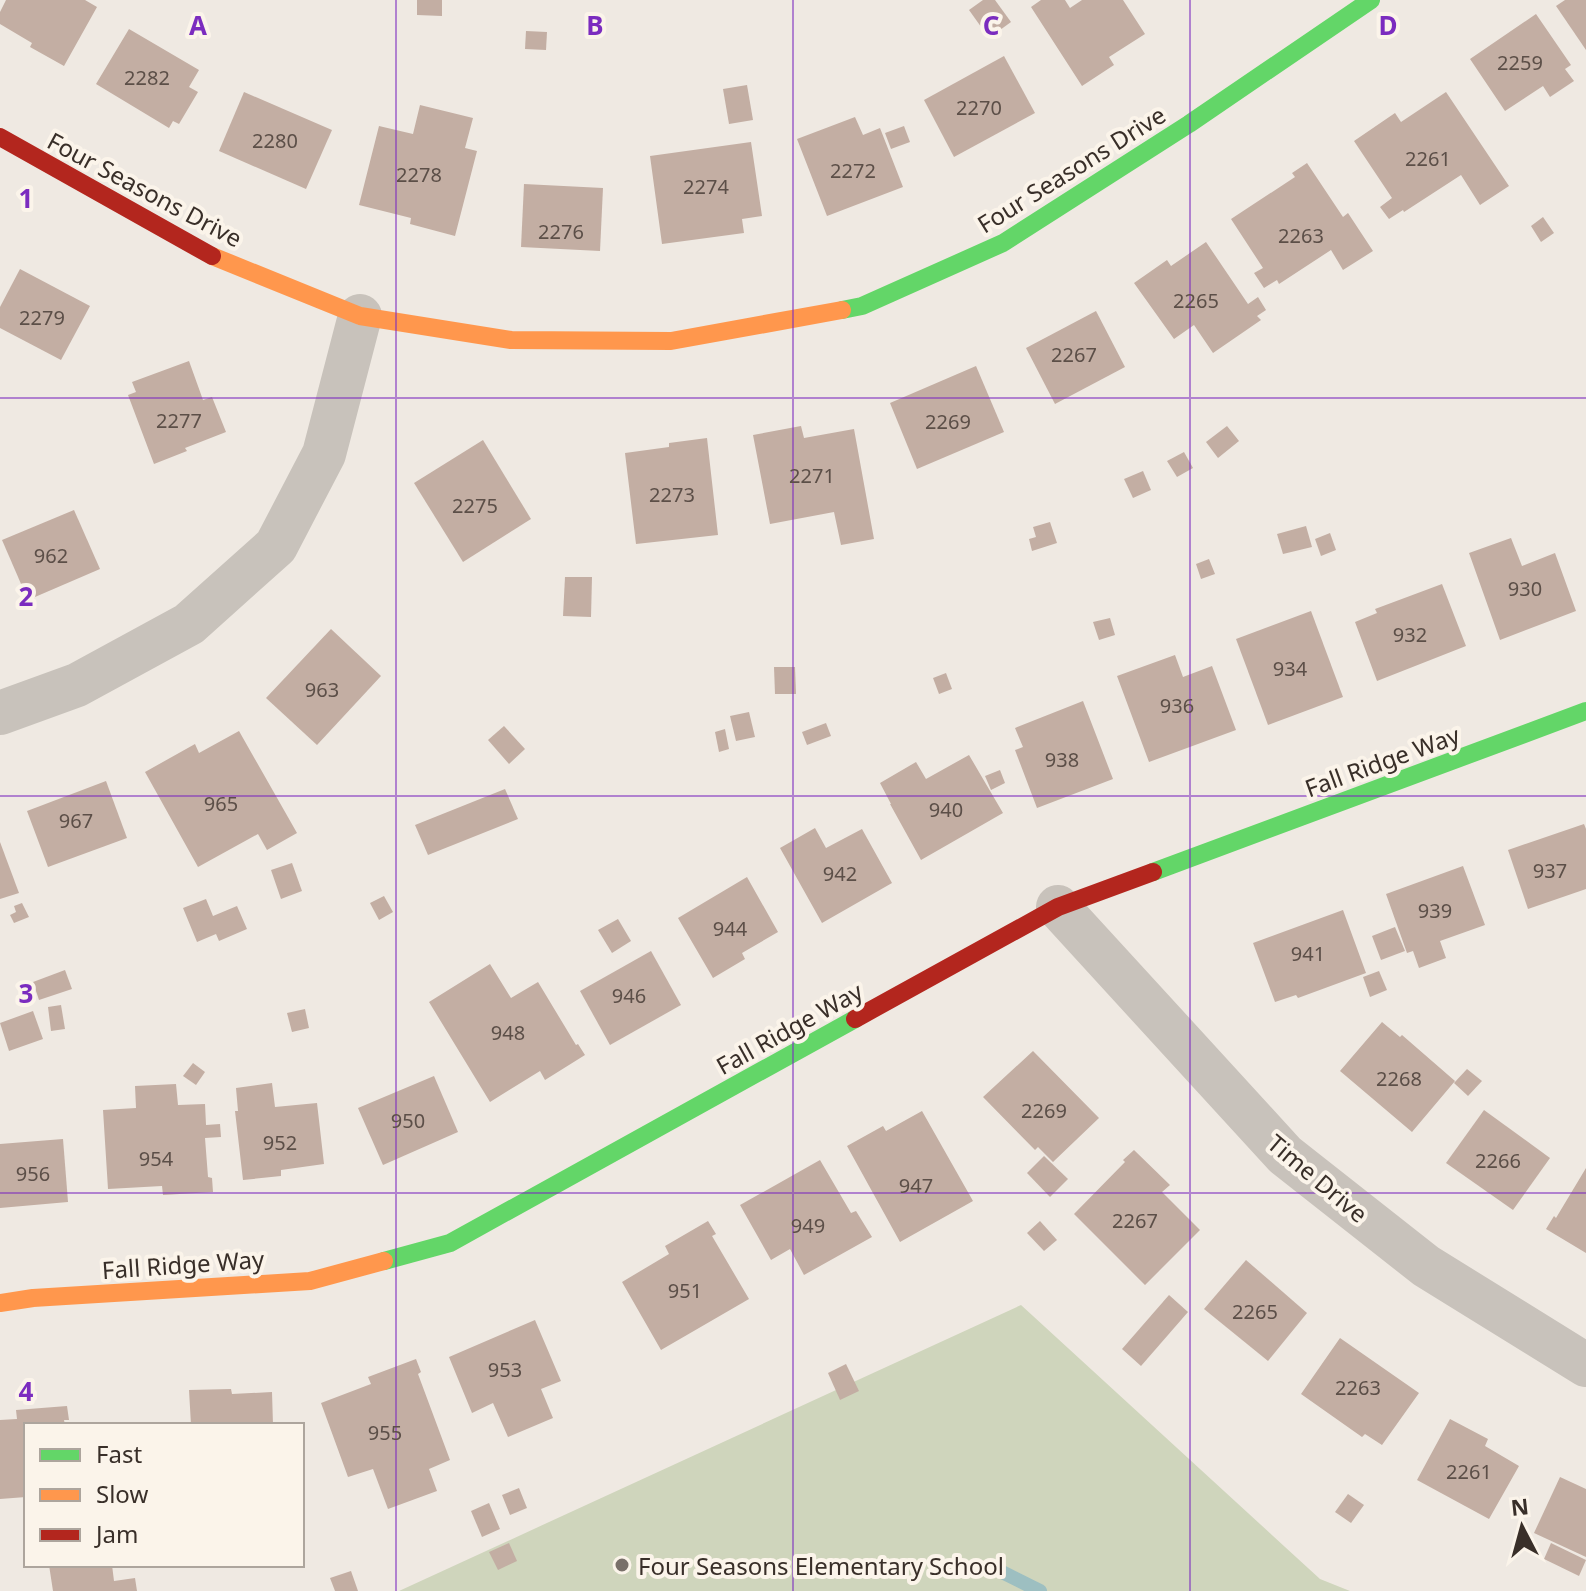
<svg xmlns="http://www.w3.org/2000/svg" width="1586" height="1591" font-family="'Noto Sans',sans-serif">
<style>
.green{fill:#cfd5bc}
.lines{fill:none;stroke-linecap:round;stroke-linejoin:round}
.stream{stroke:#9dbfc1;stroke-width:14}
.building{fill:#c3aea3}
.street{stroke:#c8c2bb;stroke-width:44}
.fast{stroke:#63d668;stroke-width:18}
.slow{stroke:#ff974d;stroke-width:18}
.jam{stroke:#b3261e;stroke-width:18}
.grid{fill:none;stroke:#7b2cbf;stroke-width:2;stroke-opacity:0.55}
.poi-dot{fill:#79706a;stroke:#fbf4ea;stroke-width:3}
.labels{text-anchor:middle;dominant-baseline:central;stroke-width:8;stroke-linejoin:round;paint-order:stroke}
.number-label{font-size:20px;fill:#5c4f48}
.street-label{font-size:24px;fill:#392f29;stroke:#fbf4ea}
.poi-label{font-size:24px;fill:#392f29;stroke:#fbf4ea;text-anchor:start}
.grid-label{font-size:26px;text-anchor:middle;font-weight:bold;fill:#7b2cbf;stroke:#fbf4ea;stroke-width:8;stroke-linejoin:round;paint-order:stroke}
</style>
<rect width="100%" height="100%" fill="#efe9e2"/>
<path class="green" d="M1021,1305L1320,1579L1350,1591H399Z"/>
<g class="lines">
<path class="stream" d="M1002,1572L1040,1591"/>
</g>
<g class="building">
<path d="M6,0H85L97,7L64,66L30,47L32,43L0,24V12Z"/>
<path d="M417,0H442V16L417,15Z"/>
<path d="M983,0H995L1011,22L989,38L969,10Z"/>
<path d="M1041,0H1065L1070,8L1082,0H1123L1145,34L1109,57L1114,65L1082,86L1031,7Z"/>
<path d="M1565,0H1586V50L1556,6Z"/>
<path d="M1536,14L1571,65L1565,69L1574,81L1550,97L1543,86L1505,111L1470,59Z"/>
<path d="M129,29L199,70L189,87L198,92L179,124L173,121L169,128L96,84Z"/>
<path d="M526,31L547,32L546,50L525,49Z"/>
<path d="M1004,56L1035,113L954,157L924,100Z"/>
<path d="M747,85L753,120L729,124L723,89Z"/>
<path d="M244,92L332,130L306,189L219,151Z"/>
<path d="M1446,92L1509,186L1480,205L1461,175L1404,212L1403,210L1389,219L1380,207L1392,198L1354,141L1395,113L1401,122Z"/>
<path d="M420,105L473,118L465,148L477,151L455,236L410,224L411,218L359,205L379,126L413,134Z"/>
<path d="M855,117L863,135L880,128L903,187L827,216L797,139Z"/>
<path d="M904,126L910,142L891,149L885,133Z"/>
<path d="M751,142L762,216L742,219L744,233L662,244L650,156Z"/>
<path d="M1307,163L1343,217L1348,213L1373,251L1343,270L1331,250L1279,284L1277,280L1264,288L1254,273L1263,268L1231,219L1295,177L1292,173Z"/>
<path d="M524,184L603,188L600,251L521,247Z"/>
<path d="M1543,217L1554,233L1541,242L1531,226Z"/>
<path d="M1206,242L1248,304L1258,297L1266,310L1257,316L1261,320L1213,353L1194,325L1174,339L1134,283L1167,260L1171,266Z"/>
<path d="M20,269L90,306L61,360L0,328V307Z"/>
<path d="M1096,311L1125,367L1055,404L1026,348Z"/>
<path d="M189,361L203,400L212,397L226,432L185,448L187,451L154,464L128,395L136,392L132,382Z"/>
<path d="M976,366L1004,432L917,469L890,403Z"/>
<path d="M801,426L804,438L854,429L874,539L841,545L834,512L770,524L753,435Z"/>
<path d="M1227,426L1239,441L1218,458L1206,442Z"/>
<path d="M707,438L718,535L636,544L625,453L669,447V443Z"/>
<path d="M483,440L531,519L463,562L414,483Z"/>
<path d="M1184,452L1193,468L1177,477L1167,461Z"/>
<path d="M1143,471L1151,490L1133,498L1124,479Z"/>
<path d="M74,510L100,569L28,600L2,540Z"/>
<path d="M1050,522L1057,543L1032,551L1029,539L1036,537L1033,527Z"/>
<path d="M1306,526L1312,547L1283,554L1277,534Z"/>
<path d="M1330,533L1336,550L1321,556L1315,539Z"/>
<path d="M1511,538L1522,566L1555,553L1576,611L1500,640L1469,553Z"/>
<path d="M1209,559L1215,574L1201,579L1196,564Z"/>
<path d="M565,577H592L591,617L563,616Z"/>
<path d="M1442,584L1466,646L1377,681L1355,622L1377,613L1375,609Z"/>
<path d="M1311,611L1343,697L1268,725L1236,639Z"/>
<path d="M1110,618L1115,635L1099,640L1093,622Z"/>
<path d="M331,629L381,676L317,745L266,698Z"/>
<path d="M1175,655L1183,677L1212,666L1236,730L1149,762L1117,676Z"/>
<path d="M774,667H795L796,694H775Z"/>
<path d="M946,673L952,689L939,694L933,678Z"/>
<path d="M1083,701L1113,779L1037,808L1015,750L1023,747L1015,728Z"/>
<path d="M749,712L755,737L736,741L730,716Z"/>
<path d="M826,723L831,736L807,745L802,732Z"/>
<path d="M504,726L525,749L509,764L488,740Z"/>
<path d="M725,729L729,749L719,752L715,732Z"/>
<path d="M239,731L297,833L267,850L258,834L198,867L145,772L195,744L199,753Z"/>
<path d="M969,755L1003,813L921,860L890,804H891L880,783L916,762L926,779Z"/>
<path d="M1000,770L1005,783L991,790L985,776Z"/>
<path d="M106,781L127,838L48,867L27,811Z"/>
<path d="M505,789L518,819L428,855L415,825Z"/>
<path d="M1584,824L1586,829V889L1528,909L1508,850Z"/>
<path d="M815,828L826,848L862,829L892,883L822,923L780,848Z"/>
<path d="M0,842L19,893L0,899Z"/>
<path d="M292,863L302,891L281,899L271,870Z"/>
<path d="M1463,866L1485,925L1440,941L1446,958L1419,968L1413,951L1407,953L1386,894Z"/>
<path d="M747,877L778,932L742,953L745,959L713,978L678,918Z"/>
<path d="M384,896L393,912L379,920L370,903Z"/>
<path d="M206,899L213,916L237,906L247,929L219,941L216,934L197,942L183,908Z"/>
<path d="M22,903L29,917L14,923L10,915L16,912L14,906Z"/>
<path d="M1343,910L1366,973L1298,998L1296,995L1275,1002L1253,943Z"/>
<path d="M618,919L631,941L612,953L598,930Z"/>
<path d="M1395,927L1405,951L1381,960L1372,936Z"/>
<path d="M651,951L681,1005L610,1045L580,991Z"/>
<path d="M490,964L511,998L538,982L576,1045L578,1044L585,1055L545,1080L540,1071L490,1102L429,1002Z"/>
<path d="M65,970L72,989L39,1000L33,982Z"/>
<path d="M1379,971L1387,990L1370,997L1363,977Z"/>
<path d="M61,1005L65,1029L51,1031L48,1007Z"/>
<path d="M305,1009L309,1028L292,1032L287,1013Z"/>
<path d="M33,1011L43,1039L9,1051L0,1023Z"/>
<path d="M1382,1022L1400,1037L1402,1035L1455,1081L1412,1132L1340,1071Z"/>
<path d="M1033,1051L1099,1118L1053,1162L1038,1147L1035,1150L983,1097Z"/>
<path d="M193,1063L205,1072L196,1085L183,1076Z"/>
<path d="M1467,1069L1482,1081L1468,1096L1454,1083Z"/>
<path d="M434,1076L458,1132L383,1165L358,1108Z"/>
<path d="M272,1083L275,1107L317,1103L324,1164L281,1170V1176L243,1180L235,1111H238L236,1088Z"/>
<path d="M176,1084L178,1105L205,1104L206,1125L220,1124L221,1137L205,1138L208,1177L212,1178L213,1192L163,1195L162,1186L108,1189L103,1110L136,1108L135,1086Z"/>
<path d="M1484,1110L1550,1158L1513,1210L1446,1163Z"/>
<path d="M922,1111L973,1201L900,1242L847,1146L883,1126L886,1131Z"/>
<path d="M63,1139L68,1202L0,1208V1144Z"/>
<path d="M1134,1150L1170,1185L1162,1192L1200,1230L1145,1285L1074,1214L1125,1162L1123,1160Z"/>
<path d="M1044,1156L1068,1179L1050,1197L1027,1173Z"/>
<path d="M820,1160L851,1213L856,1211L872,1237L804,1275L790,1249L771,1260L740,1205Z"/>
<path d="M1586,1168V1253L1546,1229L1554,1216L1556,1218Z"/>
<path d="M708,1221L716,1234L712,1236L749,1299L661,1350L622,1282L669,1254L665,1246Z"/>
<path d="M1040,1221L1057,1240L1044,1251L1027,1233Z"/>
<path d="M1246,1260L1307,1313L1268,1361L1204,1309Z"/>
<path d="M1169,1295L1188,1312L1141,1366L1122,1349Z"/>
<path d="M535,1320L561,1381L541,1389L553,1418L508,1437L493,1403L472,1413L449,1357Z"/>
<path d="M1340,1338L1419,1393L1382,1445L1365,1434L1362,1437L1301,1394Z"/>
<path d="M416,1359L421,1372L418,1374L450,1460L429,1469L437,1491L388,1509L373,1469L348,1477L321,1403L371,1384L368,1377Z"/>
<path d="M846,1364L859,1391L840,1400L828,1373Z"/>
<path d="M231,1389L232,1394L272,1392L273,1425H191L189,1390Z"/>
<path d="M67,1406L69,1420H64L65,1425H26V1497L0,1499V1420L17,1419L16,1410Z"/>
<path d="M1450,1419L1488,1439L1485,1446L1519,1466L1489,1519L1417,1480Z"/>
<path d="M1560,1477L1586,1489V1557L1534,1533Z"/>
<path d="M519,1488L527,1508L510,1515L502,1495Z"/>
<path d="M1348,1494L1364,1505L1351,1523L1335,1512Z"/>
<path d="M489,1503L500,1529L482,1537L471,1511Z"/>
<path d="M509,1543L517,1561L498,1570L489,1552Z"/>
<path d="M1551,1543L1586,1560L1579,1576L1544,1559Z"/>
<path d="M49,1565H112L114,1581L135,1578L137,1591H53Z"/>
<path d="M351,1571L358,1591H335L330,1578Z"/>
</g>
<g class="lines">
<g class="street">
<path d="M0,713L77,685L189,624L276,546L324,454L360,316"/>
<path d="M1058,907L1285,1155L1426,1266L1586,1365"/>
</g>
<g class="fast">
<path d="M842,310L862,306L1003,243L1189,124L1371,0"/>
<path d="M1153,872L1586,711"/>
<path d="M384,1261L450,1243L855,1019"/>
</g>
<g class="slow">
<path d="M212,256L360,316L511,340L671,341L842,310"/>
<path d="M0,1303L33,1298L310,1281L384,1261"/>
</g>
<g class="jam">
<path d="M0,137L212,256"/>
<path d="M855,1019L1058,907L1153,872"/>
</g>
</g>
<path class="grid" d="M396,0V1591M793,0V1591M1190,0V1591M0,398H1586M0,796H1586M0,1193H1586"/>
<circle class="poi-dot" cx="622" cy="1565" r="8"/>
<g class="labels">
<g class="number-label">
<text x="1520" y="62">2259</text>
<text x="147" y="77">2282</text>
<text x="979" y="107">2270</text>
<text x="275" y="140">2280</text>
<text x="1428" y="158">2261</text>
<text x="853" y="170">2272</text>
<text x="419" y="174">2278</text>
<text x="706" y="186">2274</text>
<text x="561" y="231">2276</text>
<text x="1301" y="235">2263</text>
<text x="1196" y="300">2265</text>
<text x="42" y="317">2279</text>
<text x="1074" y="354">2267</text>
<text x="179" y="420">2277</text>
<text x="948" y="421">2269</text>
<text x="812" y="475">2271</text>
<text x="672" y="494">2273</text>
<text x="475" y="505">2275</text>
<text x="51" y="555">962</text>
<text x="1525" y="588">930</text>
<text x="1410" y="634">932</text>
<text x="1290" y="668">934</text>
<text x="322" y="689">963</text>
<text x="1177" y="705">936</text>
<text x="1062" y="759">938</text>
<text x="221" y="803">965</text>
<text x="946" y="809">940</text>
<text x="76" y="820">967</text>
<text x="1550" y="870">937</text>
<text x="840" y="873">942</text>
<text x="1435" y="910">939</text>
<text x="730" y="928">944</text>
<text x="1308" y="953">941</text>
<text x="629" y="995">946</text>
<text x="508" y="1032">948</text>
<text x="1399" y="1078">2268</text>
<text x="1044" y="1110">2269</text>
<text x="408" y="1120">950</text>
<text x="280" y="1142">952</text>
<text x="156" y="1158">954</text>
<text x="1498" y="1160">2266</text>
<text x="33" y="1173">956</text>
<text x="916" y="1185">947</text>
<text x="1135" y="1220">2267</text>
<text x="808" y="1225">949</text>
<text x="685" y="1290">951</text>
<text x="1255" y="1311">2265</text>
<text x="505" y="1369">953</text>
<text x="1358" y="1387">2263</text>
<text x="385" y="1432">955</text>
<text x="1469" y="1471">2261</text>
</g>
<g class="street-label">
<text transform="translate(1071 169) rotate(-32)">Four Seasons Drive</text>
<text transform="translate(145 189) rotate(28)">Four Seasons Drive</text>
<text transform="translate(1382 761) rotate(-20)">Fall Ridge Way</text>
<text transform="translate(789 1028) rotate(-29)">Fall Ridge Way</text>
<text transform="translate(1318 1178) rotate(40)">Time Drive</text>
<text transform="translate(183 1264) rotate(-4)">Fall Ridge Way</text>
</g>
<g class="poi-label">
<text x="638" y="1565">Four Seasons Elementary School</text>
</g>
</g>
<g class="grid-label">
<text x="198" y="35">A</text>
<text x="595" y="35">B</text>
<text x="991" y="35">C</text>
<text x="1388" y="35">D</text>
<text x="26" y="208">1</text>
<text x="26" y="606">2</text>
<text x="26" y="1003">3</text>
<text x="26" y="1401">4</text>
</g>
<rect x="24" y="1423" width="280" height="144" fill="#fbf4ea" stroke="#ada59d" stroke-width="2"/>
<rect x="40" y="1449" width="40" height="12" fill="#63d668" stroke="#ada59d" stroke-width="2"/>
<text x="96" y="1463" font-size="24" fill="#392f29">Fast</text>
<rect x="40" y="1489" width="40" height="12" fill="#ff974d" stroke="#ada59d" stroke-width="2"/>
<text x="96" y="1503" font-size="24" fill="#392f29">Slow</text>
<rect x="40" y="1529" width="40" height="12" fill="#b3261e" stroke="#ada59d" stroke-width="2"/>
<text x="96" y="1543" font-size="24" fill="#392f29">Jam</text>
<g transform="translate(1522 1527) rotate(354)" stroke="#fbf4ea" stroke-width="6" paint-order="stroke">
<path d="M0-6L14 30L0 20L-14 30Z" fill="#392f29"/>
<text y="-12" font-size="22" font-weight="bold" text-anchor="middle" fill="#392f29">N</text>
</g>
</svg>
